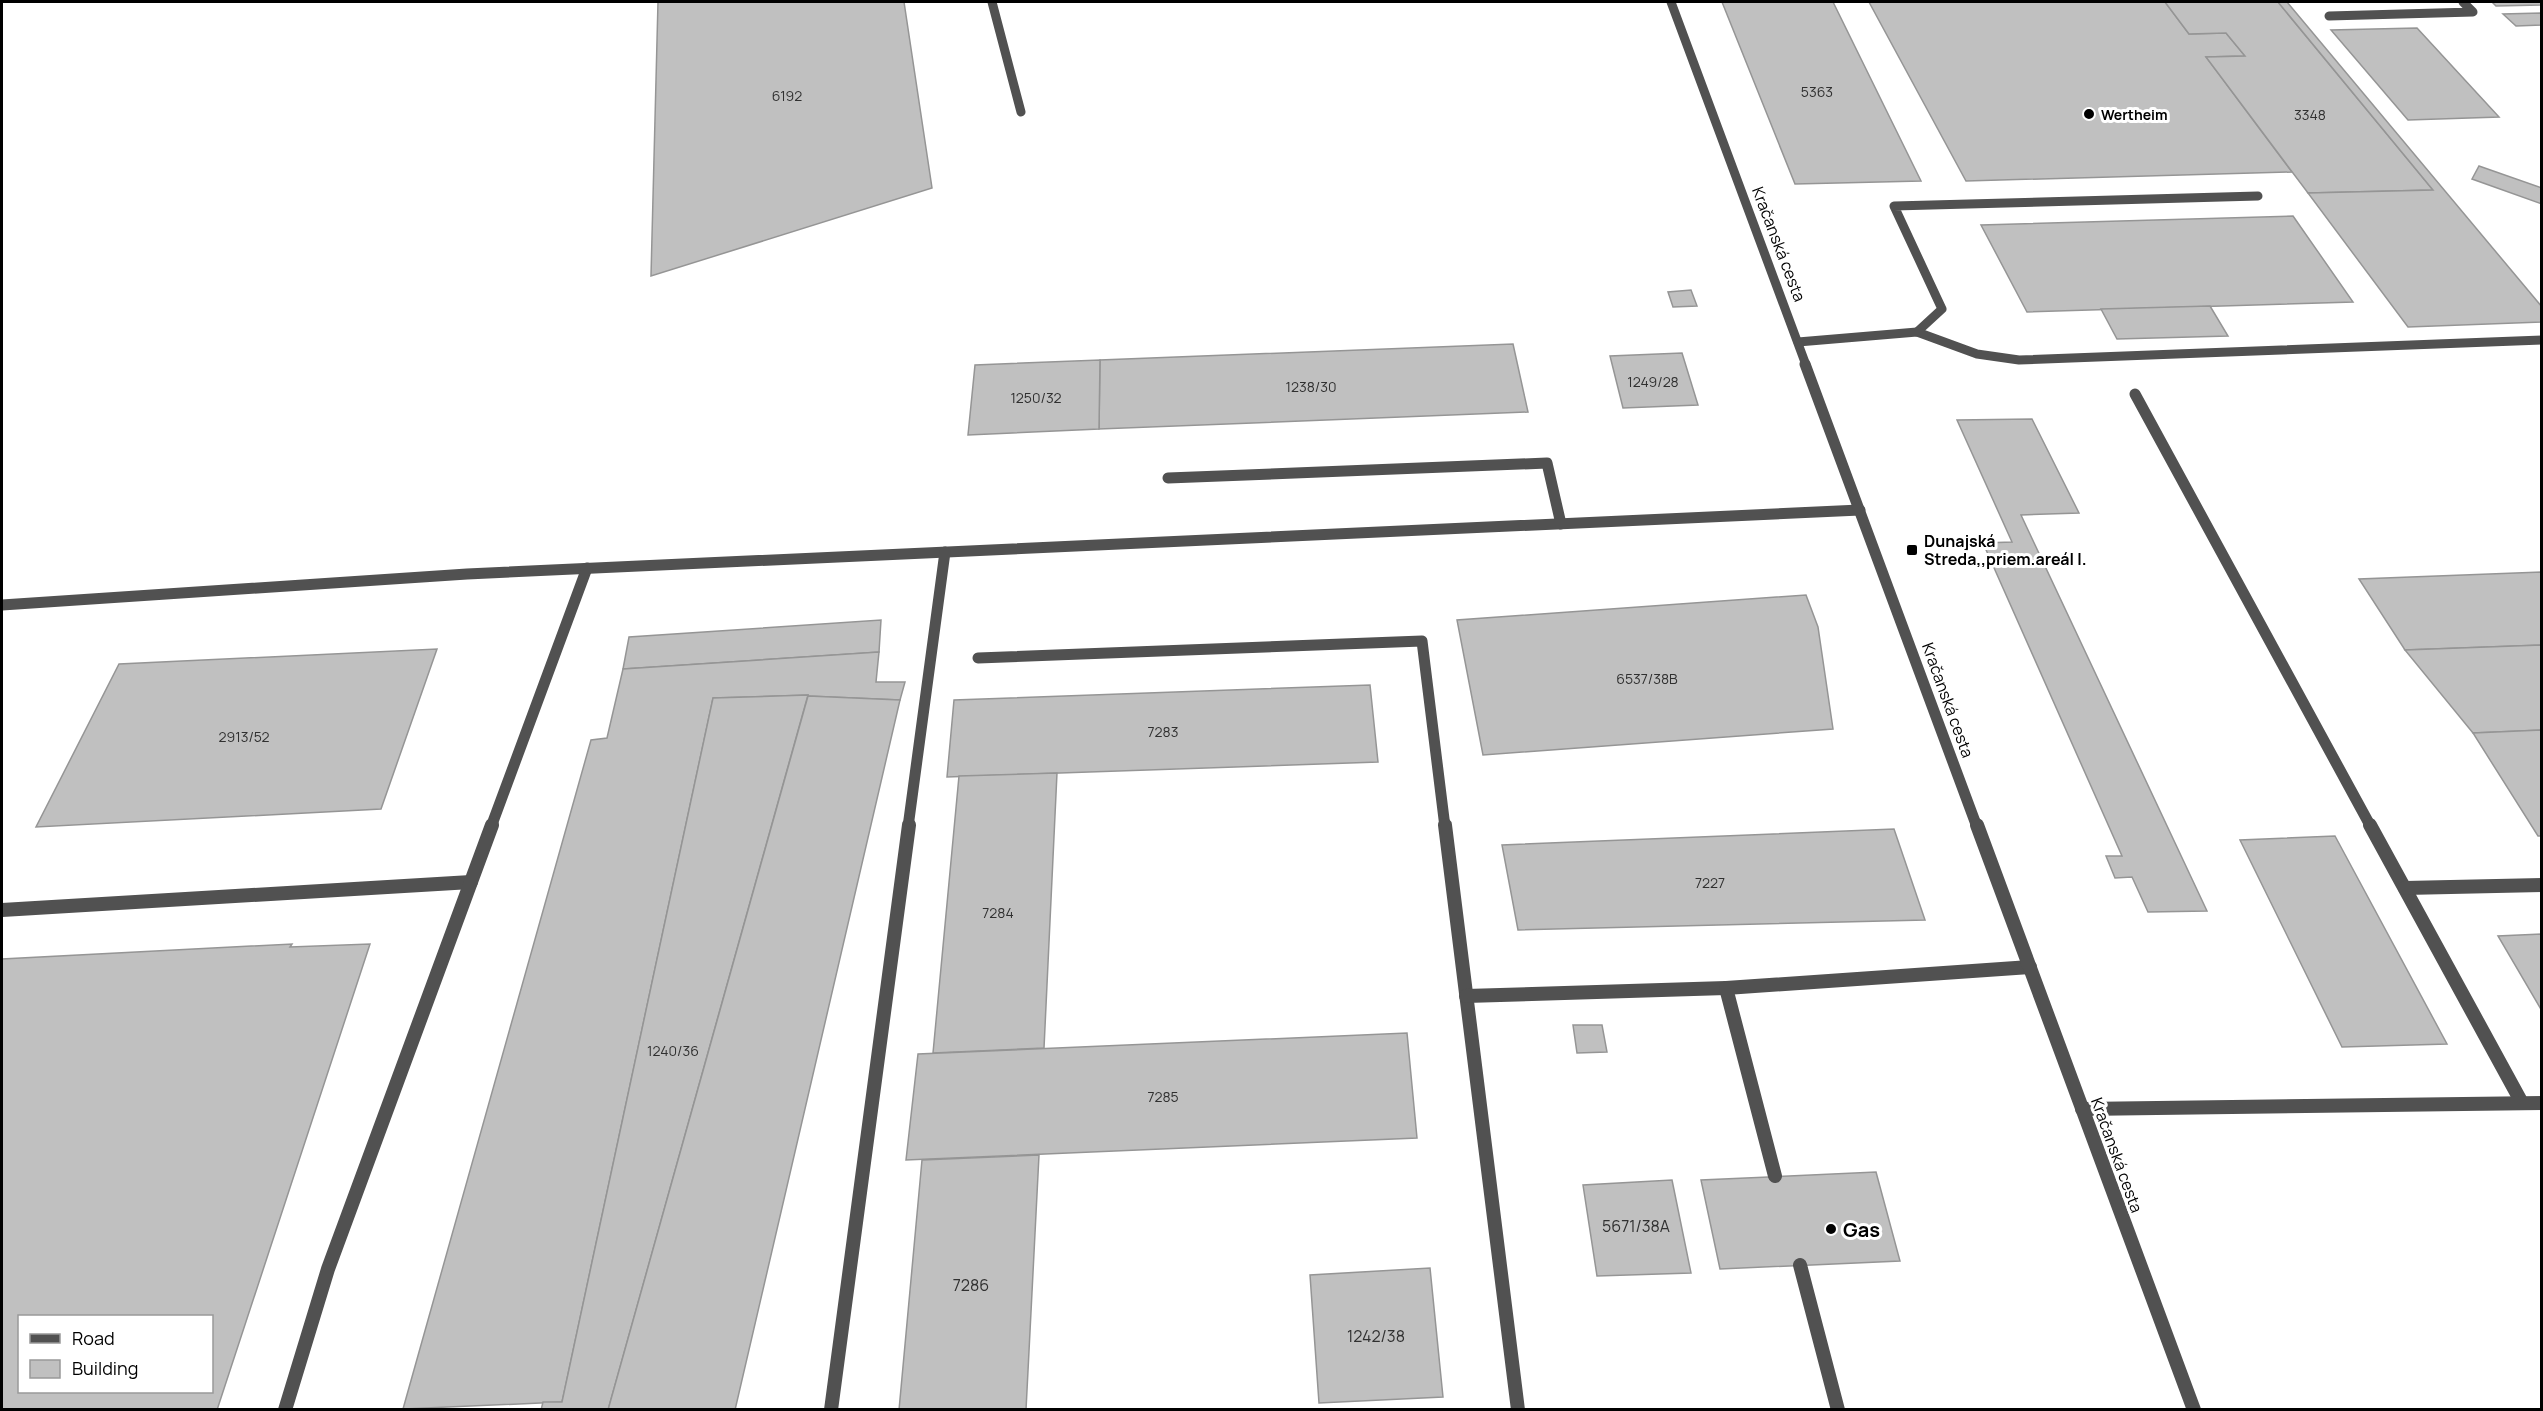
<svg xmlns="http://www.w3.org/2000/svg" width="2543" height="1411" font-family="Manrope,sans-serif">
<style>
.building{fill:#c0c0c0;stroke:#959595;stroke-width:1.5;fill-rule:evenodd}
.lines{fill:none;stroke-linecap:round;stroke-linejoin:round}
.service-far2{stroke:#515151;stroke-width:9}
.service-far1{stroke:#515151;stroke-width:11}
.service{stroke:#515151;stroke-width:14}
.tertiary-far2{stroke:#515151;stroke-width:9}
.tertiary-far1{stroke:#515151;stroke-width:11}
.tertiary{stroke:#515151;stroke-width:14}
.poi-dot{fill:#000;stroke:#fff;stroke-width:2}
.labels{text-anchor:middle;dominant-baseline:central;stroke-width:6;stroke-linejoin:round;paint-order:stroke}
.number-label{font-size:14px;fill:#303030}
.far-poi-label{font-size:14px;font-weight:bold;fill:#000;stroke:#fff;text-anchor:start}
.street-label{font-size:16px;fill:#000;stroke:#fff}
.poi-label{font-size:16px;font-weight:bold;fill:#000;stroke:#fff;text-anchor:start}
.near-number-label{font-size:16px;fill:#303030}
.near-poi-label{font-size:20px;font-weight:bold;fill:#000;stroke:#fff;text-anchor:start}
</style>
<rect width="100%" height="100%" fill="#fff"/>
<g class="building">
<path d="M658,2H904L932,188L651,276Z"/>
<path d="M1722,2H1833L1921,181L1795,184Z"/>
<path d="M1869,2H2165L2189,34L2226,33L2245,56L2206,57L2292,172L1966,181Z"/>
<path d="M2165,2H2278L2433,190L2308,193L2206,57L2245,56L2226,33L2189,34Z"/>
<path d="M2278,2H2287L2542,307V322L2408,327L2308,193L2433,190Z"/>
<path d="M2492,2H2542V5L2496,6Z"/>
<path d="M2542,13V25L2516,26L2503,14Z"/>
<path d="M2417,28L2499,117L2408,120L2331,30Z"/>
<path d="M2479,166L2542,188V204L2472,179Z"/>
<path d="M2293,216L2353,302L2027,312L1981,225Z"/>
<path d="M1691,290L1697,306L1673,307L1668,292Z"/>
<path d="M2210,306L2228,336L2117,339L2101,309Z"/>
<path d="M1513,344L1528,412L1099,429L1100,360Z"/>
<path d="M1682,353L1698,405L1623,408L1610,356Z"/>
<path d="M1100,360L1099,429L968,435L975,365Z"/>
<path d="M2032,419L2079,513L2021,515L2207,911L2148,912L2132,877L2115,878L2106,856H2122L1983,543L2012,542L1957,420Z"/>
<path d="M2542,572V645L2405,650L2359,579Z"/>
<path d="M1806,595L1818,627L1833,729L1483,755L1457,620Z"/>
<path d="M881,620L879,652L623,669L629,637Z"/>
<path d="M2542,645V730L2473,733L2405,650Z"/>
<path d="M437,649L381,809L36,827L119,664Z"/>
<path d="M879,652L876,682H905L900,700L808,696V695L713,698L562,1402L403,1409L591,740L607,738L623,669Z"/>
<path d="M1370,685L1378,762L947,777L954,700Z"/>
<path d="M808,695L608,1410H541L543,1402H562L713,698Z"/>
<path d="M808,696L900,700L735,1410H608Z"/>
<path d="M2542,730V836H2538L2473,733Z"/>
<path d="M1057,773L1044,1048L933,1053L959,776Z"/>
<path d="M1894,829L1925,920L1518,930L1502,845Z"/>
<path d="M2335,836L2447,1044L2342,1047L2240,840Z"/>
<path d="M2542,934V1011L2498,936Z"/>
<path d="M292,944L290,947L370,944L217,1410H2V959ZM20,1316H212V1392H20Z"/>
<path d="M1573,1025H1602L1607,1052L1577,1053Z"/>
<path d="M1407,1033L1417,1138L906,1160L918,1054Z"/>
<path d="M1039,1155L1026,1410H899L922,1160Z"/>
<path d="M1876,1172L1900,1261L1720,1269L1701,1180Z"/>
<path d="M1672,1180L1691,1273L1597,1276L1583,1185Z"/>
<path d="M1430,1268L1443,1397L1319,1403L1310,1275Z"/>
</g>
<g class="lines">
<g class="service-far2">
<path d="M992,2L1021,112"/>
<path d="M2329,16L2473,12L2463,2"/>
<path d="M1917,332L1942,309L1894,206L2258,196"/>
<path d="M1798,342L1917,332L1977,354L2019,360L2542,340"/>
</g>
<g class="service-far1">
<path d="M2135,394L2371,827"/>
<path d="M1168,478L1547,463L1561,524"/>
<path d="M2,605L467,574L1860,510"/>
<path d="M978,658L1422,641L1445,827"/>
<path d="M491,827L587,568"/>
<path d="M908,827L945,552"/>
</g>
<g class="service">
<path d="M1445,825L1518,1410"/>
<path d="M2370,825L2522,1103"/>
<path d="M2405,888L2542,885"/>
<path d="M2,910L471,882"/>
<path d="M1466,996L1726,988"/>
<path d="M2082,1109L2542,1103"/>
<path d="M1775,1176L1726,988L2030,967"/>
<path d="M1800,1265L1838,1410"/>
<path d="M285,1410L328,1269L492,825"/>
<path d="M831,1410L909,825"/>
</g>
<path class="tertiary-far2" d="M1671,2L1806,365"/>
<path class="tertiary-far1" d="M1805,364L1977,827"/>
<path class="tertiary" d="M1977,825L2194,1410"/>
</g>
<g class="poi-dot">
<circle cx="2089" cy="114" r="6"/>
<rect x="1906" y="544" width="12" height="12" rx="3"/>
<circle cx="1831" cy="1229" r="6"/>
</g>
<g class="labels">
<g class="number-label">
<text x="1817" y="91">5363</text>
<text x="787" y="95">6192</text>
<text x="2310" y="114">3348</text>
<text x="1653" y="381">1249/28</text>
<text x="1311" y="386">1238/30</text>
<text x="1036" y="397">1250/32</text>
<text x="1647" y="678">6537/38B</text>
<text x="1163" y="731">7283</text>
<text x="244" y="736">2913/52</text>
<text x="1710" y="882">7227</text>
<text x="998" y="912">7284</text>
<text x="673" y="1050">1240/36</text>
<text x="1163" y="1096">7285</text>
</g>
<g class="far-poi-label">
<text x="2101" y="114">Wertheim</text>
</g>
<g class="street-label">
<text transform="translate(1779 244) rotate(69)">Kračanská cesta</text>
<text transform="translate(1948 700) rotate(70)">Kračanská cesta</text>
<text transform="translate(2117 1155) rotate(70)">Kračanská cesta</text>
</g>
<g class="poi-label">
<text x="1924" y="541">Dunajská<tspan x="1924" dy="18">Streda,,priem.areál I.</tspan></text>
</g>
<g class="near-number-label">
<text x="1636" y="1226">5671/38A</text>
<text x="971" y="1285">7286</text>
<text x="1376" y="1336">1242/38</text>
</g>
<g class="near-poi-label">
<text x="1843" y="1229">Gas</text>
</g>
</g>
<rect width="2543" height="1411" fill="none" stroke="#000000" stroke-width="6"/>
<rect x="18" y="1315" width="195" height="78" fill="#ffffff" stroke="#999999" stroke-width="1.5"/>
<rect x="30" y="1334" width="30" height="9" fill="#515151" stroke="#999999" stroke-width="1.5"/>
<text x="72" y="1345" font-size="18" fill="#000000">Road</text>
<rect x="30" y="1360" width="30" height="18" fill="#c0c0c0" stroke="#999999" stroke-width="1.5"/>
<text x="72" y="1375" font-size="18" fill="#000000">Building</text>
</svg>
